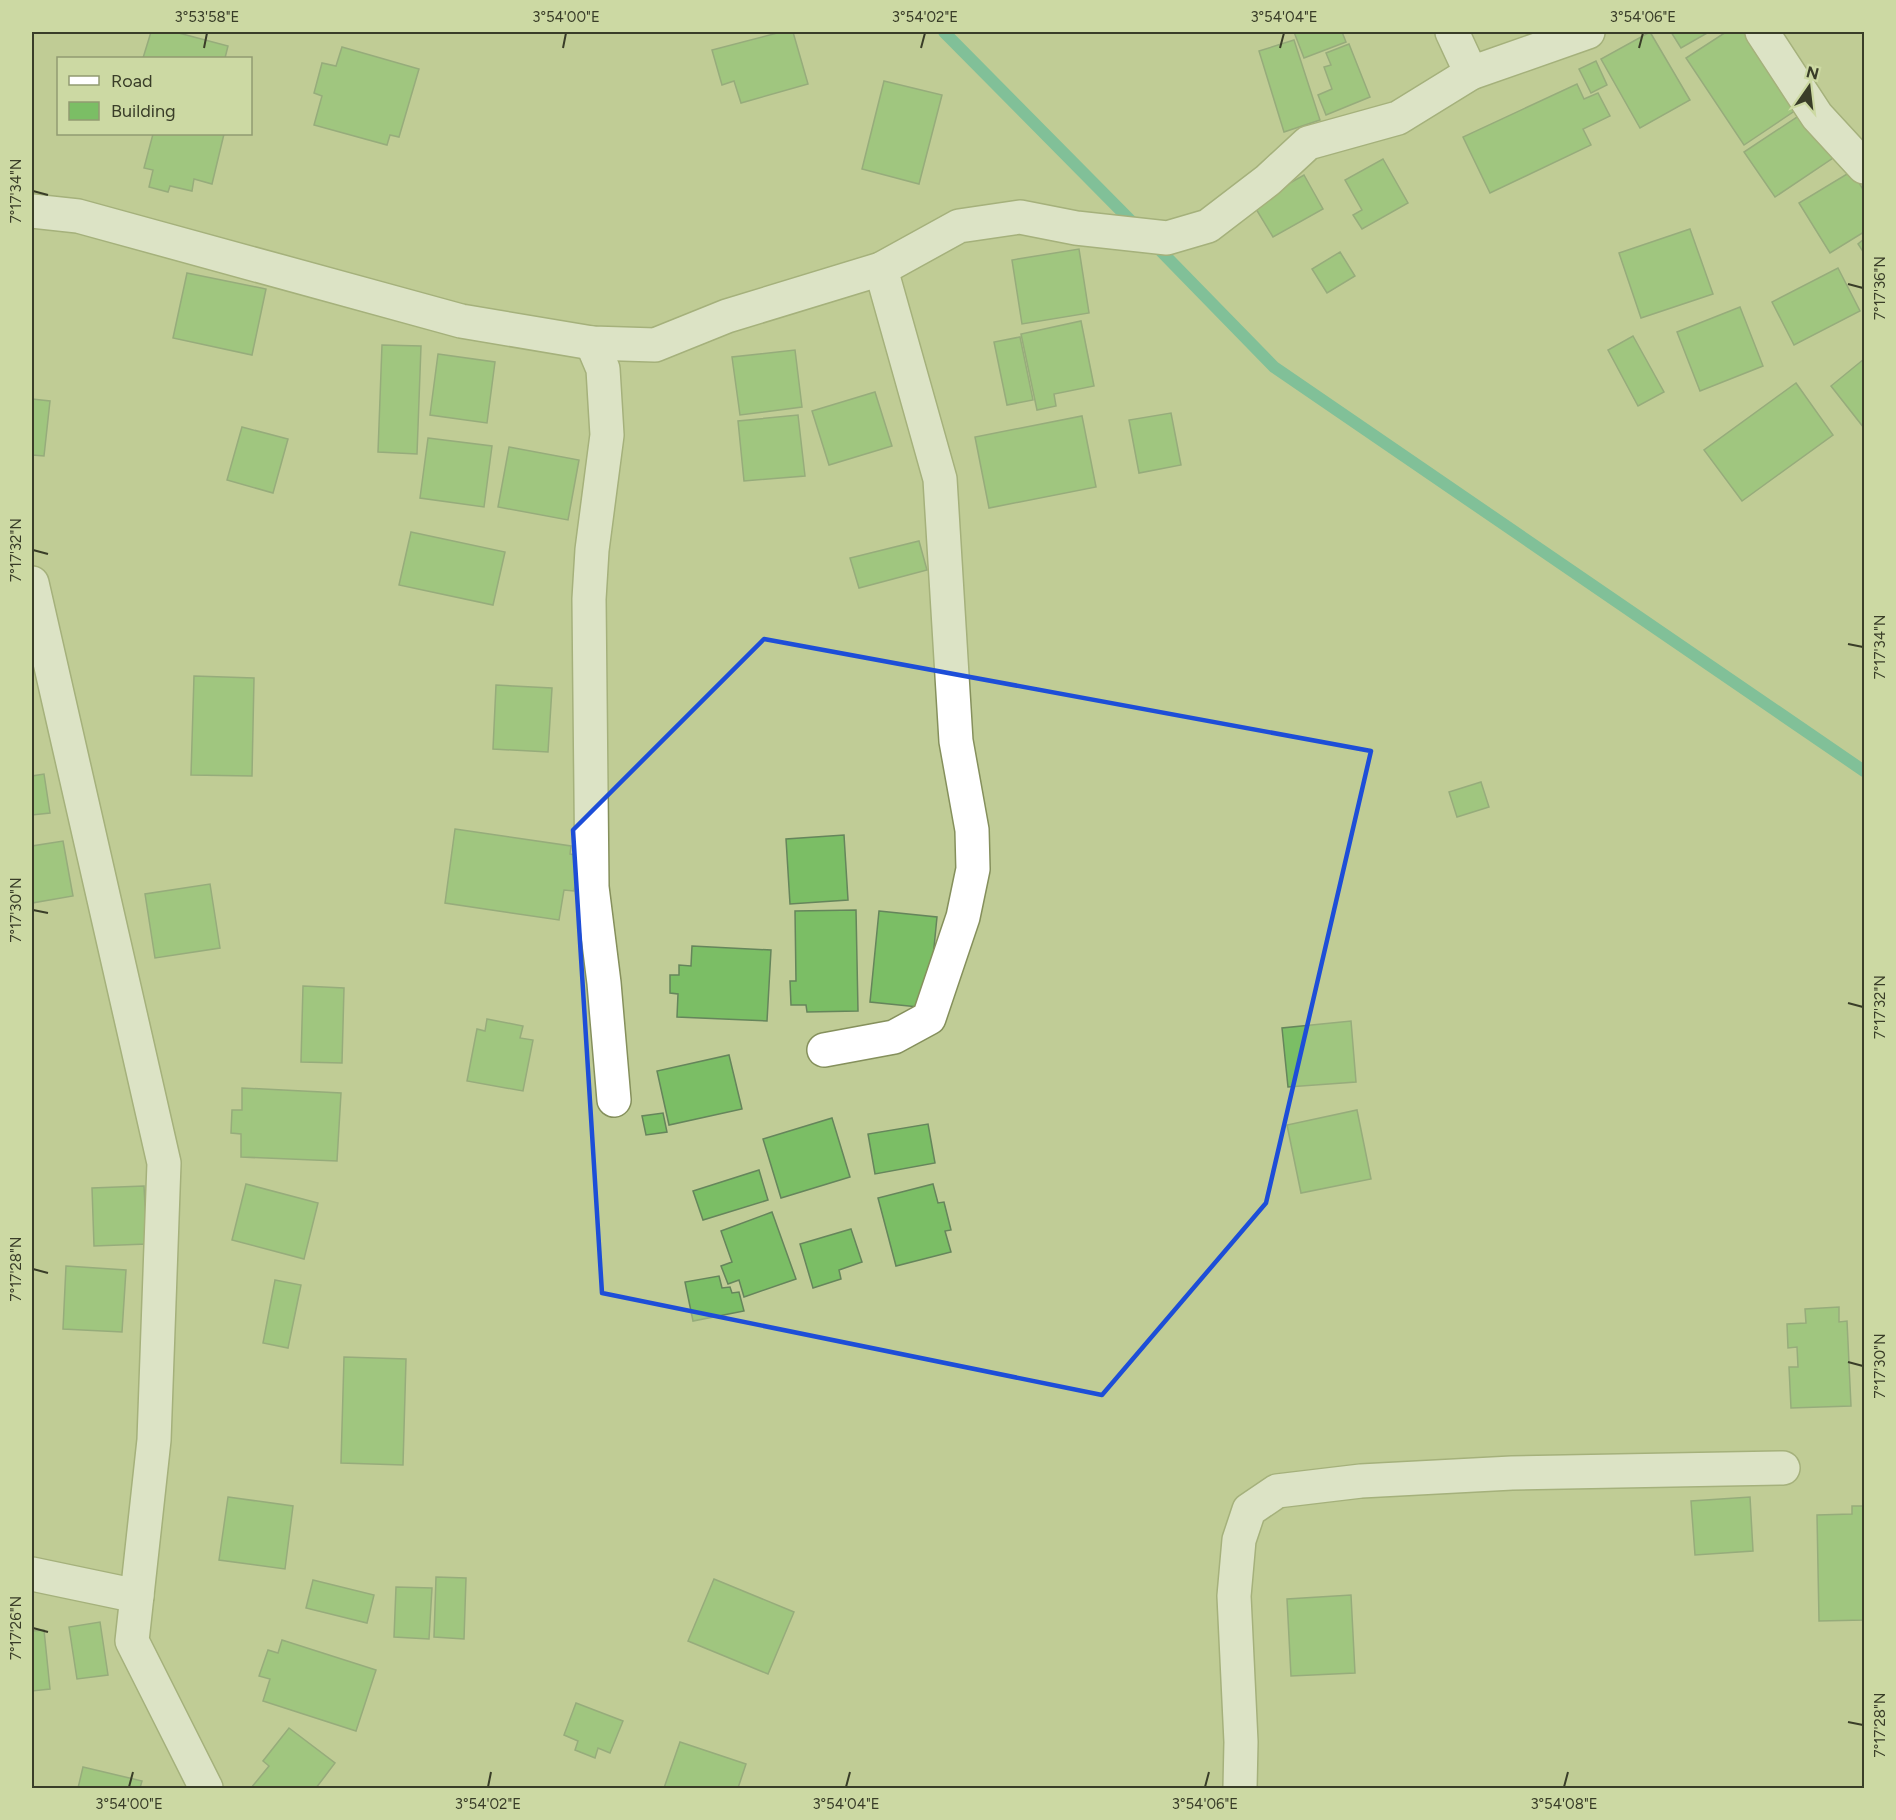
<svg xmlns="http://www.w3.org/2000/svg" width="1896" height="1820" font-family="Figtree,sans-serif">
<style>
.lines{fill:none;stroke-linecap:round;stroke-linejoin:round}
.stream{stroke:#36b19b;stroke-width:12}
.building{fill:#7bbe65;stroke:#65855b;stroke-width:1.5}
.minor-casing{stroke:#85905c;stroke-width:36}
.minor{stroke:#fff;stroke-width:33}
.marked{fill:none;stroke:#1d4ed8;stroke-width:4.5;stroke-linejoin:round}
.ticks{fill:none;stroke:#393d28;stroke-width:2}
.neatline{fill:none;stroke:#393d28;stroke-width:2}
.ticks-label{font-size:15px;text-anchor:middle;fill:#393d28}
</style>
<rect width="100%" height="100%" fill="#c0cc96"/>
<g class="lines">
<g class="stream">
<path d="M944,32L1138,228"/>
<path d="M1152,242L1274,367L1864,771"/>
</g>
</g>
<g class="building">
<path d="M151,32H175L228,46L225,58H143Z"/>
<path d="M781,32H793L808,84L741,103L734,81L722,85L712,50Z"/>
<path d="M1294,32H1342L1346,42L1304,58Z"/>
<path d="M1650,32L1690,100L1640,128L1601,59Z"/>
<path d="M1671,32H1709L1681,48Z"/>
<path d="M1726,32H1748L1799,108L1744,145L1686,58Z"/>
<path d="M1294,40L1320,120L1284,132L1259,51Z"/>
<path d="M1349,44L1370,97L1326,115L1318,95L1332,89L1324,67L1331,65L1326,53Z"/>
<path d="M342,47L419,69L399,137L390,135L387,145L314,125L322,96L314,93L322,63L336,66Z"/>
<path d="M1596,61L1607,85L1591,93L1579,69Z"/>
<path d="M884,81L942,95L919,184L862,169Z"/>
<path d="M1577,84L1584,99L1598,93L1610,116L1583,129L1591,145L1490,193L1463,137Z"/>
<path d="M1803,113L1833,158L1775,197L1744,152Z"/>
<path d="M153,134H224L212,184L194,179L192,191L170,186L168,192L149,187L153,170L144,168Z"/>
<path d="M1383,159L1408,203L1362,229L1353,215L1362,210L1345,180Z"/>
<path d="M1852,171L1864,191V232L1830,253L1799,203Z"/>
<path d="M1304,175L1323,209L1273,237L1253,204Z"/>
<path d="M1690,229L1713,294L1641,318L1619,253Z"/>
<path d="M1864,239V253L1858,244Z"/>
<path d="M1079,249L1089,313L1022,324L1012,260Z"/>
<path d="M1340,252L1355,276L1327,293L1312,269Z"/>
<path d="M1838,268L1860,311L1794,345L1772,302Z"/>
<path d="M187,273L266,289L252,355L173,338Z"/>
<path d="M1740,307L1763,366L1700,391L1677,332Z"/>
<path d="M1081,321L1094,386L1054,394L1056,406L1037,410L1021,334Z"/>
<path d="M1633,336L1664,392L1638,406L1608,350Z"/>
<path d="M1020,337L1033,400L1007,405L994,342Z"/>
<path d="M382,345L421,346L417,454L378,452Z"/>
<path d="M795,350L802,407L740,415L732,357Z"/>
<path d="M438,354L495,362L487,423L430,415Z"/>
<path d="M1864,359V428L1831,386Z"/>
<path d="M1796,383L1833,435L1742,501L1704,450Z"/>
<path d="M875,392L892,446L829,465L812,411Z"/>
<path d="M32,399L50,401L44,456L32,455Z"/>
<path d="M1171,413L1181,465L1139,473L1129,420Z"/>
<path d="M798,415L805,476L744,481L738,421Z"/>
<path d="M1082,416L1096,487L989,508L975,437Z"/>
<path d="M242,427L288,439L273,493L227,480Z"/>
<path d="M428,438L492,446L484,507L420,498Z"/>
<path d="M509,447L579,460L568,520L498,507Z"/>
<path d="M411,532L505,552L493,605L399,585Z"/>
<path d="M919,541L927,570L859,588L850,558Z"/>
<path d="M194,676L254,678L252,776L191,775Z"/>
<path d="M496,685L552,688L548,752L493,749Z"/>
<path d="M44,774L50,813L32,815V776Z"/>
<path d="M1481,782L1489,807L1457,817L1449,792Z"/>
<path d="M455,829L571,846L570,854L580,855L574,891L564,890L559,920L445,903Z"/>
<path d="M844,835L848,900L790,904L786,839Z"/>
<path d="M63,841L73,896L32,903V846Z"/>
<path d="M210,884L220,948L155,958L145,894Z"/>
<path d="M856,910L858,1011L807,1012L806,1005H791L790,981H796L795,911Z"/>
<path d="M879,911L937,917L928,1008L870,1002Z"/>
<path d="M692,946L771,950L767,1021L677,1017L678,994L670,993V975H679V965L691,966Z"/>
<path d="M303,986L344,988L342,1063L301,1062Z"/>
<path d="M487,1019L523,1026L520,1038L533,1040L523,1091L467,1081L477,1029L485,1031Z"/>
<path d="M1351,1021L1356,1082L1288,1087L1282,1028Z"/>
<path d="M729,1055L742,1109L669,1125L657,1071Z"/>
<path d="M242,1088L341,1093L337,1161L241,1157V1134L231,1133L232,1110H242Z"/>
<path d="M1357,1110L1371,1179L1301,1193L1287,1125Z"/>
<path d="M663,1113L667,1132L646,1135L642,1116Z"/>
<path d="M832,1118L850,1177L781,1198L763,1139Z"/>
<path d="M928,1124L935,1163L875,1174L868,1134Z"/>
<path d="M759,1170L768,1200L703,1220L693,1191Z"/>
<path d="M246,1184L318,1203L304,1259L232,1240Z"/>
<path d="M933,1184L938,1203L944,1202L951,1230L945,1231L951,1252L896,1266L878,1198Z"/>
<path d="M144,1186L147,1244L94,1246L92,1188Z"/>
<path d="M772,1212L796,1279L744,1297L739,1280L728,1284L721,1266L732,1262L721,1231Z"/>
<path d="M851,1229L862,1262L839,1270L841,1279L813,1288L800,1244Z"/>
<path d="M66,1266L126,1270L122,1332L63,1329Z"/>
<path d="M719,1276L722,1288L730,1287L732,1293L739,1292L744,1311L693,1321L685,1282Z"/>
<path d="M275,1280L301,1285L288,1348L263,1343Z"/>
<path d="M1839,1307V1322L1847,1321L1851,1406L1791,1408L1789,1367H1798L1797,1347L1788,1348L1787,1324L1806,1323L1805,1309Z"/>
<path d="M344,1357L406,1359L403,1465L341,1463Z"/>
<path d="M228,1497L293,1506L285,1569L219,1560Z"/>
<path d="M1750,1497L1753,1551L1695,1555L1691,1501Z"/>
<path d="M1852,1506H1864V1620L1819,1621L1817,1515L1852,1514Z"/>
<path d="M436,1577L466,1578L464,1639L434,1637Z"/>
<path d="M714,1579L794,1612L768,1674L688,1641Z"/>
<path d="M313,1580L374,1595L367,1623L306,1608Z"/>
<path d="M396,1587L432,1588L429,1639L394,1637Z"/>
<path d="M1351,1595L1355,1673L1291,1676L1287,1599Z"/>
<path d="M100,1622L108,1675L77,1679L69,1627Z"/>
<path d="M44,1630L50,1689L32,1691V1631Z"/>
<path d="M282,1640L376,1670L356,1731L263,1701L270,1679L259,1676L268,1650L278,1653Z"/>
<path d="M576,1703L623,1721L610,1753L598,1748L595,1758L575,1750L578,1741L564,1735Z"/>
<path d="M289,1728L335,1763L316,1788H251L269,1766L263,1761Z"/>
<path d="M680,1742L746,1764L738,1788H664Z"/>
<path d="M83,1767L142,1781L140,1788H78Z"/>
</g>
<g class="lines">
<defs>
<g id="minor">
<path d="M1452,32L1471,73"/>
<path d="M1762,32L1817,116L1864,167"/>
<path d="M32,211L78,216L461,321L592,343L655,345L727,316L881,269L959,226L1020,217L1076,228L1167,238L1208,226L1268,180L1308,143L1398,118L1471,73L1588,32"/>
<path d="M592,343L603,369L607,435L592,550L589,599L592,887L604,983L614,1100"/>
<path d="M32,583L164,1163L154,1440L132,1641L206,1788"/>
<path d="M824,1050L894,1037L929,1018L963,917L973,869L972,830L956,741L940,479L881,269"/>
<path d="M32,1574L137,1596"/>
<path d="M1240,1788L1241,1742L1234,1596L1239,1540L1249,1510L1277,1491L1361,1481L1512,1473L1783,1468"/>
</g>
</defs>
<use href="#minor" class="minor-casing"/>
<use href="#minor" class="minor"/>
</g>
<path d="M0 0H1896V1820H0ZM764,639L1371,751L1266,1203L1102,1395L602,1293L573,830Z" fill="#c0cc96" fill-opacity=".55" fill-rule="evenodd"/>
<path class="marked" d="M764,639L1371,751L1266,1203L1102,1395L602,1293L573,830Z"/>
<path class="ticks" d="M204,48L207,33M563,48L566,33M921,48L925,33M1280,48L1284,33M1639,48L1643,33M33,191L48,195M1848,284L1863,288M33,550L48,554M1848,644L1863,647M33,910L48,913M1848,1003L1863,1007M33,1269L48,1273M1848,1362L1863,1366M33,1628L48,1632M1848,1722L1863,1725M129,1787L133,1772M488,1787L491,1772M846,1787L850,1772M1205,1787L1209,1772M1564,1787L1568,1772"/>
<rect width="1896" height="1820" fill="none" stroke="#ccd9a3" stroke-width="66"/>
<rect x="57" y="57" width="195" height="78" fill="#ccd9a3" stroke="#919b72" stroke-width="1.5"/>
<rect x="69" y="76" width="30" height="9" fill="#ffffff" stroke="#919b72" stroke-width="1.5"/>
<text x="111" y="87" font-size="18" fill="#393d28">Road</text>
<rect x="69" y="102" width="30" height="18" fill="#7bbe65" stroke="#919b72" stroke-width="1.5"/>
<text x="111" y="117" font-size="18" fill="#393d28">Building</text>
<g transform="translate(1809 87) rotate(14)" stroke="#ccd9a3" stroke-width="4.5" paint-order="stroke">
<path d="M0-4.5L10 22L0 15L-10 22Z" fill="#393d28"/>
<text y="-9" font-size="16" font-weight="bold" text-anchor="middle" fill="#393d28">N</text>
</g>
<rect x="33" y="33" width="1830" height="1754" class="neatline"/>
<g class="ticks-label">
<text x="207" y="22">3°53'58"E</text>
<text x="566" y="22">3°54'00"E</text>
<text x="925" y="22">3°54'02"E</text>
<text x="1284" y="22">3°54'04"E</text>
<text x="1643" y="22">3°54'06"E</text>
<text transform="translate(16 191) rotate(-90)" y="5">7°17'34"N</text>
<text transform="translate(1880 288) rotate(-90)" y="5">7°17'36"N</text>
<text transform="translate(16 550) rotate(-90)" y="5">7°17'32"N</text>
<text transform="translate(1880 647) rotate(-90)" y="5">7°17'34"N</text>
<text transform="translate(16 910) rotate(-90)" y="5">7°17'30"N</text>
<text transform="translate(1880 1007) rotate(-90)" y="5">7°17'32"N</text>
<text transform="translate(16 1269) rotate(-90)" y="5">7°17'28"N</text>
<text transform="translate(1880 1366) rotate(-90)" y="5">7°17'30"N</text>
<text transform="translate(16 1628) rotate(-90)" y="5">7°17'26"N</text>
<text transform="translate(1880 1725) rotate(-90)" y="5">7°17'28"N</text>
<text x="129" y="1809">3°54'00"E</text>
<text x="488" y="1809">3°54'02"E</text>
<text x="846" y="1809">3°54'04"E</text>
<text x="1205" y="1809">3°54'06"E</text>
<text x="1564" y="1809">3°54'08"E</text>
</g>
</svg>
